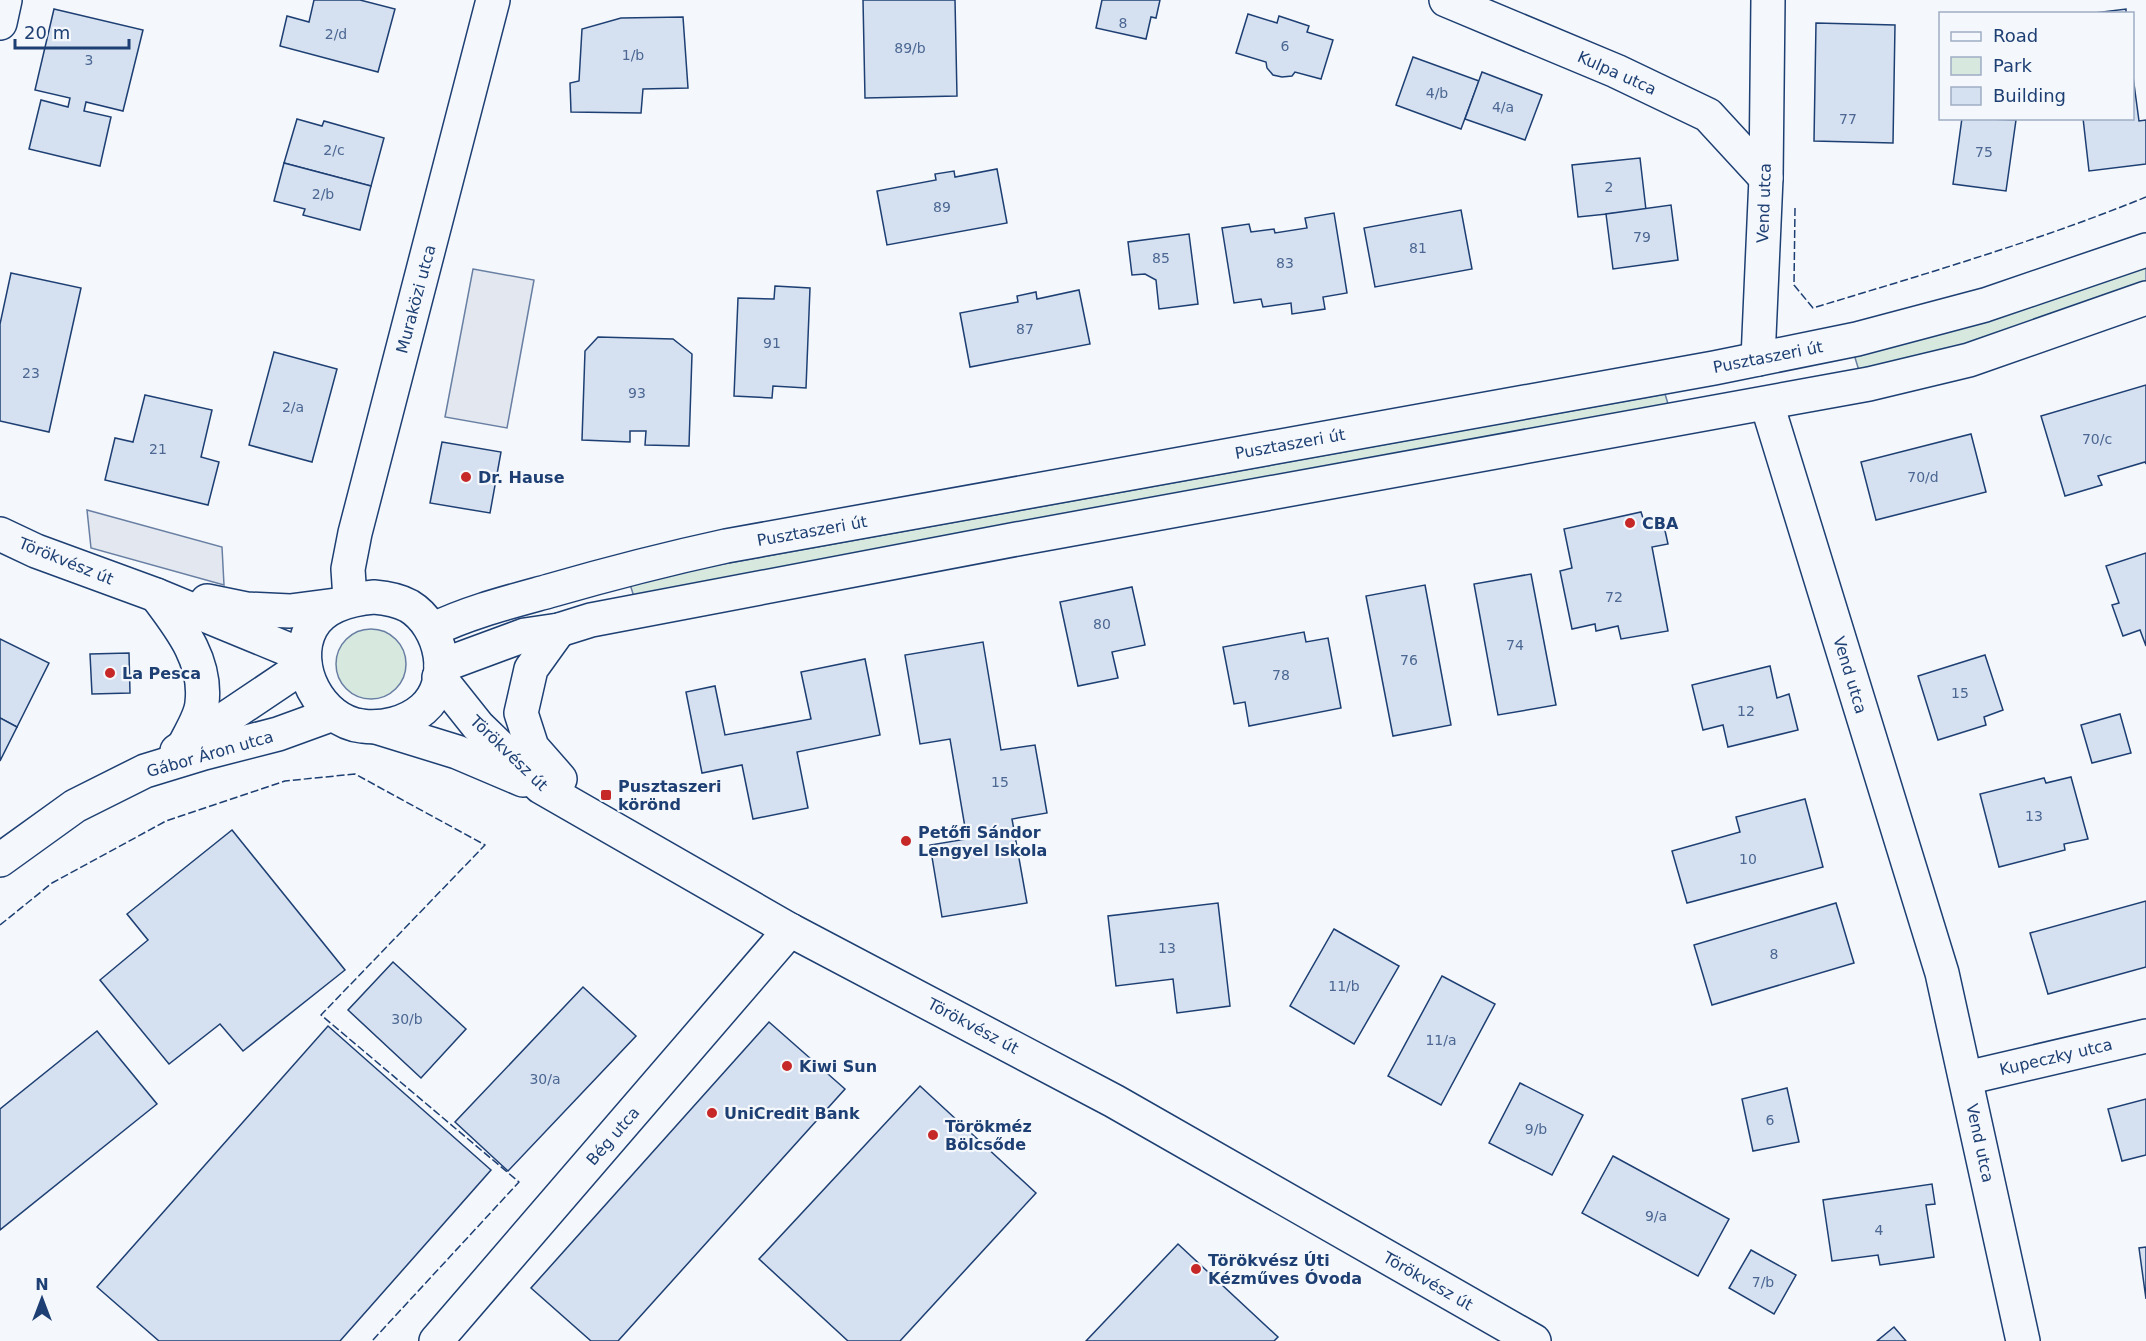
<svg xmlns="http://www.w3.org/2000/svg" width="2146" height="1341" font-family="'DejaVu Sans',sans-serif">
<style>
.green{fill:#d7e8df;stroke:#687fa3;stroke-width:1.5}
.parking{fill:#e3e8f0;stroke:#687fa3;stroke-width:1.5}
.building{fill:#d5e0f0;stroke:#1d3f73;stroke-width:1.5}
.lines{fill:none;stroke-linecap:round;stroke-linejoin:round}
.street-casing{stroke:#1d3f73;stroke-width:36}
.secondary-casing{stroke:#1d3f73;stroke-width:36}
.street{stroke:#f4f7fb;stroke-width:33}
.secondary{stroke:#f4f7fb;stroke-width:33}
.fence{stroke:#1d3f73;stroke-width:1.5;stroke-dasharray:8 3;stroke-linecap:butt}
.poi-dot{fill:#c62828;stroke:#f4f7fb;stroke-width:2}
.labels{text-anchor:middle;dominant-baseline:central;stroke-width:4.5;stroke-linejoin:round;paint-order:stroke}
.number-label{font-size:14px;fill:#4b6792}
.street-label{font-size:16px;fill:#1d3f73;stroke:#f4f7fb}
.poi-label{font-size:16px;font-weight:bold;fill:#1d3f73;stroke:#f4f7fb;text-anchor:start}
</style>
<rect width="100%" height="100%" fill="#f4f7fb"/>
<g class="green">
<path d="M2146,262V281L1964,346L1860,374L1853,351Z"/>
<path d="M1665,394L1669,407L634,597L629,581Z"/>
<circle cx="371" cy="664" r="35"/>
</g>
<g class="parking">
<path d="M473,269L534,280L507,428L445,417Z"/>
<path d="M87,510L222,547L224,585L91,548Z"/>
</g>
<g class="building">
<path d="M314,0H360L395,9L378,72L280,46L287,16L309,22Z"/>
<path d="M863,0H955L957,96L865,98Z"/>
<path d="M1102,0H1160L1156,18L1151,17L1146,39L1096,28Z"/>
<path d="M54,9L143,30L123,111L86,102L84,111L111,117L100,166L29,149L41,100L68,107L70,98L35,90Z"/>
<path d="M2126,9V14H2086Z"/>
<path d="M1248,14L1277,23L1279,16L1309,26L1307,32L1333,40L1321,79L1295,72L1292,76L1282,77L1273,75L1267,68L1266,62L1236,53Z"/>
<path d="M683,17L688,88L643,89L641,113L571,112L570,83L579,81L582,29L621,18Z"/>
<path d="M1816,23L1895,25L1893,143L1814,141Z"/>
<path d="M1413,57L1479,81L1461,129L1396,105Z"/>
<path d="M2132,69L2139,121L2146,120V164L2089,171L2083,118H2132Z"/>
<path d="M1482,72L1542,95L1525,140L1465,119Z"/>
<path d="M1962,118L2016,120L2006,191L1953,184Z"/>
<path d="M297,119L322,126L324,121L384,138L371,186L284,163Z"/>
<path d="M1640,158L1646,210L1578,217L1572,165Z"/>
<path d="M284,163L371,186L360,230L303,215L305,209L274,201Z"/>
<path d="M997,169L1007,223L887,245L877,191L936,180L935,174L954,171L955,177Z"/>
<path d="M1671,205L1678,260L1613,269L1606,214Z"/>
<path d="M1461,210L1472,269L1375,287L1364,228Z"/>
<path d="M1334,213L1347,293L1323,297L1325,309L1292,314L1291,303L1263,307L1261,299L1234,303L1222,228L1249,224L1251,232L1274,229L1275,233L1307,228L1305,218Z"/>
<path d="M1189,234L1198,304L1159,309L1156,280L1145,274L1132,275L1128,242Z"/>
<path d="M11,273L81,288L49,432L0,421V324Z"/>
<path d="M775,286L810,288L806,388L773,386L772,398L734,396L738,298L774,299Z"/>
<path d="M1079,290L1090,344L970,367L960,313L1018,302L1017,296L1036,292L1037,299Z"/>
<path d="M598,337L673,339L692,354L689,446L645,445L646,431H630V442L582,440L585,351Z"/>
<path d="M274,352L337,369L312,462L249,445Z"/>
<path d="M2146,385V464L2145,462L2098,476L2102,485L2065,496L2041,416Z"/>
<path d="M145,395L212,410L201,457L219,462L208,505L105,480L115,438L133,442Z"/>
<path d="M1971,434L1986,492L1876,520L1861,462Z"/>
<path d="M442,442L501,452L490,513L430,503Z"/>
<path d="M1641,512L1644,521L1662,517L1668,544L1652,547L1668,631L1621,639L1618,626L1596,631L1595,624L1572,629L1560,571L1572,568L1564,529Z"/>
<path d="M2146,553V646L2140,630L2123,636L2112,605L2119,603L2106,566Z"/>
<path d="M1531,574L1556,705L1498,715L1474,584Z"/>
<path d="M1425,585L1451,725L1393,736L1366,596Z"/>
<path d="M1132,587L1145,645L1112,652L1118,678L1078,686L1060,602Z"/>
<path d="M1304,632L1306,642L1328,638L1341,708L1249,726L1245,702L1234,704L1223,647Z"/>
<path d="M0,639L49,663L17,727L0,718Z"/>
<path d="M983,642L1001,750L1035,745L1047,813L1012,819L1027,903L942,917L930,845L967,839L950,739L920,744L905,655Z"/>
<path d="M129,653L130,693L92,694L90,654Z"/>
<path d="M1985,655L2003,710L1984,717L1986,725L1938,740L1918,676Z"/>
<path d="M865,659L880,735L797,752L808,808L753,819L742,765L702,773L686,692L715,686L725,735L811,719L801,672Z"/>
<path d="M1770,666L1777,698L1789,694L1798,730L1728,747L1723,725L1703,730L1692,685Z"/>
<path d="M2120,714L2131,753L2092,763L2081,725Z"/>
<path d="M0,718L17,727L0,761Z"/>
<path d="M2071,777L2088,839L2064,844L2065,850L1999,867L1980,794L2044,778L2046,783Z"/>
<path d="M1805,799L1823,867L1687,903L1672,851L1740,832L1736,817Z"/>
<path d="M232,830L345,970L243,1051L220,1024L169,1064L100,980L148,940L127,914Z"/>
<path d="M2146,901V967L2048,994L2030,933Z"/>
<path d="M1218,903L1230,1006L1177,1013L1173,979L1116,986L1108,916Z"/>
<path d="M1836,903L1854,963L1712,1005L1694,945Z"/>
<path d="M1334,929L1399,966L1354,1044L1290,1006Z"/>
<path d="M393,962L466,1029L421,1078L348,1010Z"/>
<path d="M1442,976L1495,1004L1441,1105L1388,1076Z"/>
<path d="M583,987L636,1036L508,1171L455,1122Z"/>
<path d="M769,1022L845,1089L618,1341H591L531,1288Z"/>
<path d="M328,1026L491,1170L340,1341H159L97,1287Z"/>
<path d="M97,1031L157,1104L0,1230V1109Z"/>
<path d="M1520,1083L1583,1115L1552,1175L1489,1143Z"/>
<path d="M920,1086L1036,1193L900,1341H848L759,1259Z"/>
<path d="M1787,1088L1799,1142L1753,1151L1742,1099Z"/>
<path d="M2146,1099V1155L2122,1161L2108,1109Z"/>
<path d="M1613,1156L1729,1219L1698,1276L1582,1213Z"/>
<path d="M1932,1184L1935,1204L1926,1205L1934,1257L1880,1265L1878,1255L1832,1261L1823,1200Z"/>
<path d="M1178,1244L1278,1337L1274,1341H1086Z"/>
<path d="M2146,1247V1299L2139,1248Z"/>
<path d="M1751,1250L1796,1275L1774,1314L1729,1288Z"/>
<path d="M1894,1327L1906,1341H1877Z"/>
</g>
<g class="lines">
<defs>
<g id="street">
<path d="M1446,0L1616,71L1708,115L1766,178"/>
<path d="M0,23L5,0"/>
<path d="M1758,359L1766,178L1768,0"/>
<path d="M1767,404L1942,973L2023,1341"/>
<path d="M350,599L348,569L355,533L493,0"/>
<path d="M1966,1078L2146,1036"/>
<path d="M436,1341L790,930"/>
</g>
<g id="secondary">
<path d="M0,534L36,551L156,595L304,656"/>
<path d="M156,595C180,627 207,660 202,703C201,717 190,733 184,746"/>
<path d="M374,597C386,598 398,600 409,606C442,626 454,682 423,709C407,723 382,729 362,726C320,721 291,666 311,628C323,605 351,599 374,597Z"/>
<path d="M207,601L246,609L290,611L336,605"/>
<path d="M432,630C469,612 509,602 549,591C608,574 666,559 726,546L1714,368L1857,339L1985,305L2146,250"/>
<path d="M559,630L531,669L521,713L532,747L560,779"/>
<path d="M441,666L525,635L559,630L591,620L1017,539L1869,384L1969,360L2146,298"/>
<path d="M439,677L478,726L541,787L790,930L1114,1101L1534,1341"/>
<path d="M376,727L457,752L523,780"/>
<path d="M177,751L305,665"/>
<path d="M0,860L75,806L145,771L204,753L278,734L333,714"/>
</g>
</defs>
<use href="#street" class="street-casing"/>
<use href="#secondary" class="secondary-casing"/>
<use href="#street" class="street"/>
<use href="#secondary" class="secondary"/>
<g class="fence">
<path d="M1795,208L1794,285L1813,308C1925,274 2038,241 2146,197"/>
<path d="M0,925L52,883L166,821L285,781L355,774L485,845L321,1015L519,1182L372,1341"/>
</g>
</g>
<g class="poi-dot">
<circle cx="466" cy="477" r="6"/>
<circle cx="1630" cy="523" r="6"/>
<circle cx="110" cy="673" r="6"/>
<rect x="600" y="789" width="12" height="12" rx="3"/>
<circle cx="906" cy="841" r="6"/>
<circle cx="787" cy="1066" r="6"/>
<circle cx="712" cy="1113" r="6"/>
<circle cx="933" cy="1135" r="6"/>
<circle cx="1196" cy="1269" r="6"/>
</g>
<g class="labels">
<g class="number-label">
<text x="1123" y="23">8</text>
<text x="336" y="34">2/d</text>
<text x="1285" y="46">6</text>
<text x="910" y="48">89/b</text>
<text x="633" y="55">1/b</text>
<text x="89" y="60">3</text>
<text x="1437" y="93">4/b</text>
<text x="1503" y="107">4/a</text>
<text x="1848" y="119">77</text>
<text x="334" y="150">2/c</text>
<text x="1984" y="152">75</text>
<text x="1609" y="187">2</text>
<text x="323" y="194">2/b</text>
<text x="942" y="207">89</text>
<text x="1642" y="237">79</text>
<text x="1418" y="248">81</text>
<text x="1161" y="258">85</text>
<text x="1285" y="263">83</text>
<text x="1025" y="329">87</text>
<text x="772" y="343">91</text>
<text x="31" y="373">23</text>
<text x="637" y="393">93</text>
<text x="293" y="407">2/a</text>
<text x="2097" y="439">70/c</text>
<text x="158" y="449">21</text>
<text x="1923" y="477">70/d</text>
<text x="1614" y="597">72</text>
<text x="1102" y="624">80</text>
<text x="1515" y="645">74</text>
<text x="1409" y="660">76</text>
<text x="1281" y="675">78</text>
<text x="1960" y="693">15</text>
<text x="1746" y="711">12</text>
<text x="1000" y="782">15</text>
<text x="2034" y="816">13</text>
<text x="1748" y="859">10</text>
<text x="1167" y="948">13</text>
<text x="1774" y="954">8</text>
<text x="1344" y="986">11/b</text>
<text x="407" y="1019">30/b</text>
<text x="1441" y="1040">11/a</text>
<text x="545" y="1079">30/a</text>
<text x="1770" y="1120">6</text>
<text x="1536" y="1129">9/b</text>
<text x="1656" y="1216">9/a</text>
<text x="1879" y="1230">4</text>
<text x="1763" y="1282">7/b</text>
</g>
<g class="street-label">
<text transform="translate(1617 73) rotate(24)">Kulpa utca</text>
<text transform="translate(1764 203) rotate(-88)">Vend utca</text>
<text transform="translate(416 299) rotate(-75)">Muraközi utca</text>
<text transform="translate(1768 357) rotate(-11)">Pusztaszeri út</text>
<text transform="translate(1290 444) rotate(-10)">Pusztaszeri út</text>
<text transform="translate(812 531) rotate(-10)">Pusztaszeri út</text>
<text transform="translate(66 561) rotate(22)">Törökvész út</text>
<text transform="translate(1850 675) rotate(73)">Vend utca</text>
<text transform="translate(509 753) rotate(44)">Törökvész út</text>
<text transform="translate(210 754) rotate(-16)">Gábor Áron utca</text>
<text transform="translate(973 1026) rotate(28)">Törökvész út</text>
<text transform="translate(2056 1057) rotate(-13)">Kupeczky utca</text>
<text transform="translate(613 1136) rotate(-49)">Bég utca</text>
<text transform="translate(1980 1143) rotate(78)">Vend utca</text>
<text transform="translate(1428 1281) rotate(30)">Törökvész út</text>
</g>
<g class="poi-label">
<text x="478" y="477">Dr. Hause</text>
<text x="1642" y="523">CBA</text>
<text x="122" y="673">La Pesca</text>
<text x="618" y="786">Pusztaszeri<tspan x="618" dy="18">körönd</tspan></text>
<text x="918" y="832">Petőfi Sándor<tspan x="918" dy="18">Lengyel Iskola</tspan></text>
<text x="799" y="1066">Kiwi Sun</text>
<text x="724" y="1113">UniCredit Bank</text>
<text x="945" y="1126">Törökméz<tspan x="945" dy="18">Bölcsőde</tspan></text>
<text x="1208" y="1260">Törökvész Úti<tspan x="1208" dy="18">Kézműves Óvoda</tspan></text>
</g>
</g>
<rect x="1939" y="12" width="195" height="108" fill="#f4f7fb" stroke="#9eadc5" stroke-width="1.5"/>
<rect x="1951" y="32" width="30" height="9" fill="#f4f7fb" stroke="#9eadc5" stroke-width="1.5"/>
<text x="1993" y="42" font-size="18" fill="#1d3f73">Road</text>
<rect x="1951" y="57" width="30" height="18" fill="#d7e8df" stroke="#9eadc5" stroke-width="1.5"/>
<text x="1993" y="72" font-size="18" fill="#1d3f73">Park</text>
<rect x="1951" y="87" width="30" height="18" fill="#d5e0f0" stroke="#9eadc5" stroke-width="1.5"/>
<text x="1993" y="102" font-size="18" fill="#1d3f73">Building</text>
<g transform="translate(42 1299)" stroke="#f4f7fb" stroke-width="4.5" paint-order="stroke">
<path d="M0-4.5L10 22L0 15L-10 22Z" fill="#1d3f73"/>
<text y="-9" font-size="16" font-weight="bold" text-anchor="middle" fill="#1d3f73">N</text>
</g>
<path d="M15 39v9h114v-9" fill="none" stroke="#1d3f73" stroke-width="3"/>
<text x="24" y="39" font-size="18" fill="#1d3f73" stroke="#f4f7fb" stroke-width="4.5" paint-order="stroke">20 m</text>
</svg>
